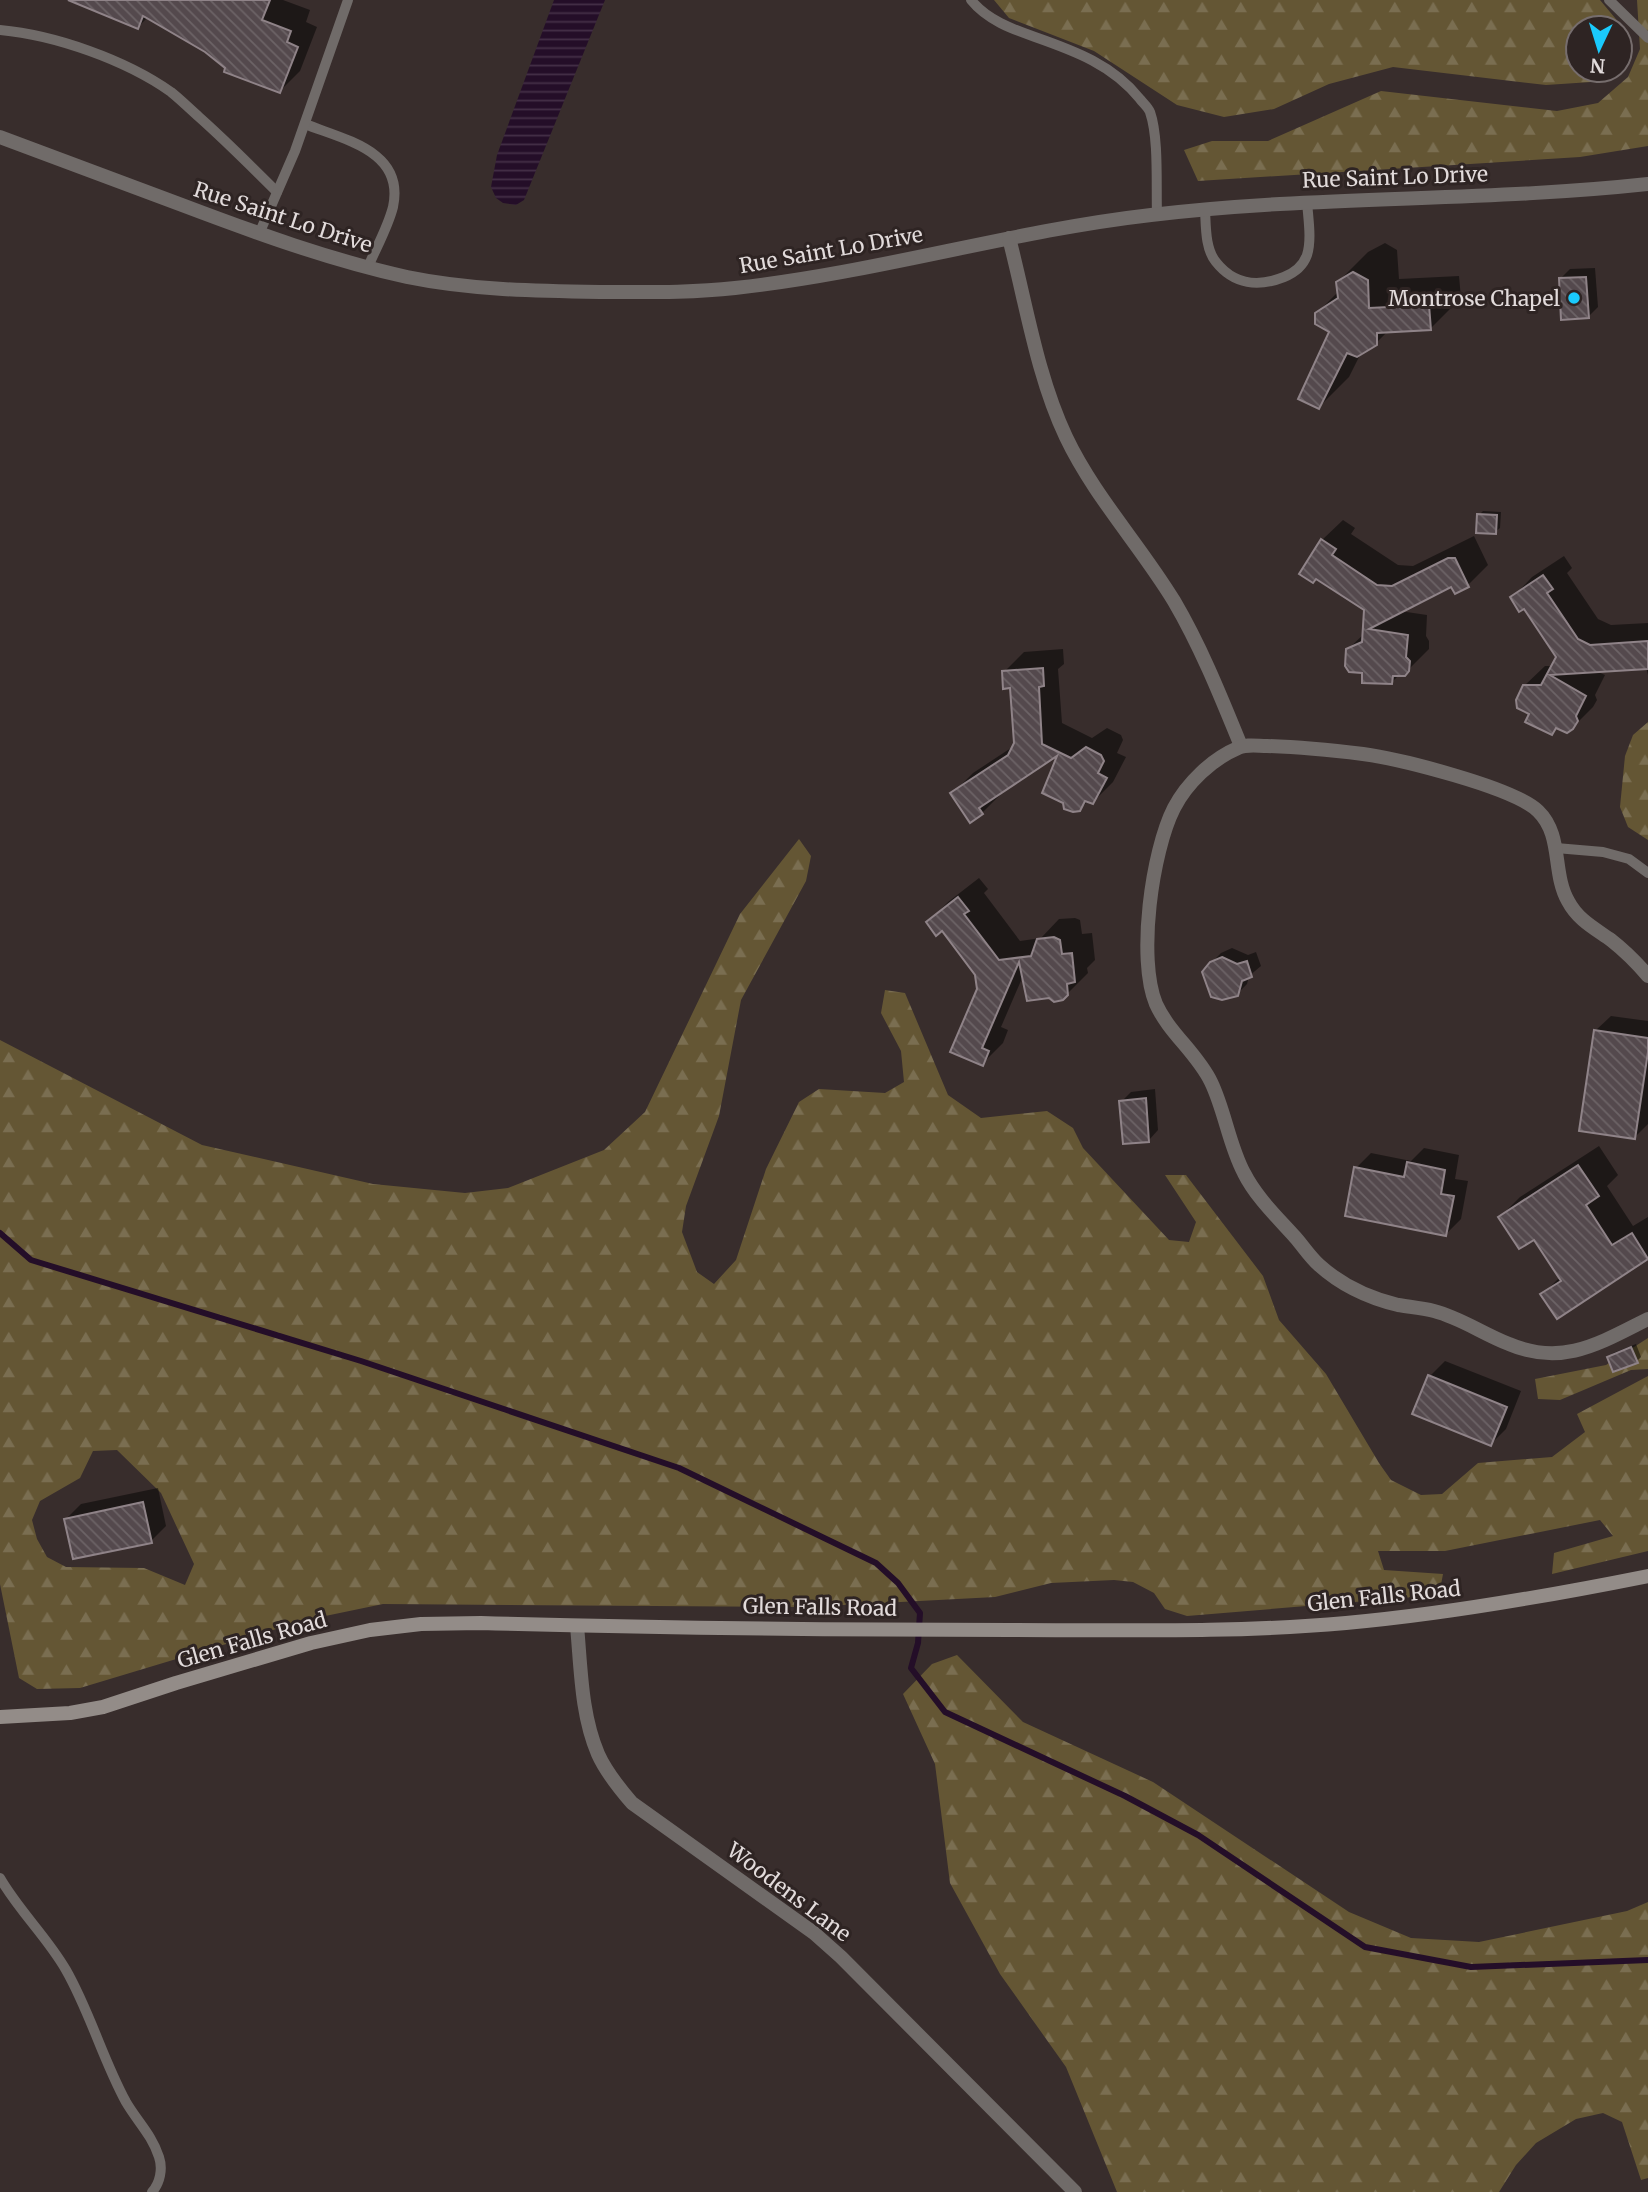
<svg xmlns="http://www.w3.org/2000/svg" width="1648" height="2192" font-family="Merriweather,serif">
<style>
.forest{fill:url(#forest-firs);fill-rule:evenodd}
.water{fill:url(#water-rules)}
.shadow{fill:#0007}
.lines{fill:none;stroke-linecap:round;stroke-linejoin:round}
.stream{stroke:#240e28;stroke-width:6}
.building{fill:url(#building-back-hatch);stroke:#8f8388;stroke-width:2}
.lane{stroke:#706b69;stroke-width:10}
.street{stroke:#706b69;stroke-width:14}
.secondary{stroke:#938c88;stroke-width:14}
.poi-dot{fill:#1acafc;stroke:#2e2423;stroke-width:2.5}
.labels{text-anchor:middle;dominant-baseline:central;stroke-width:6;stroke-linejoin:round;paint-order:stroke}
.street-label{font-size:21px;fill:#e2dbdb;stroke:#2e2423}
.poi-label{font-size:21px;fill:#e2dbdb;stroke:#2e2423;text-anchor:end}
</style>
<defs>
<pattern id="forest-firs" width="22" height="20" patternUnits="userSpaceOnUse" patternTransform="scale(1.75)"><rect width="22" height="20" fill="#645634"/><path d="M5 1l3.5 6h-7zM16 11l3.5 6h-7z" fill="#7a6e51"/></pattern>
<pattern id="water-rules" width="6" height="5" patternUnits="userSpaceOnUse" patternTransform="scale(1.75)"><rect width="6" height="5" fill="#240e28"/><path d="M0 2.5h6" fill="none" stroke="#443047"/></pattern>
<pattern id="building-back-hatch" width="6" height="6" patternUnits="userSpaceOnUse" patternTransform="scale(1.75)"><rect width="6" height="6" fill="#54494d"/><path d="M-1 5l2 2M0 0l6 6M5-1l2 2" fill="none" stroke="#6c6366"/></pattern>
</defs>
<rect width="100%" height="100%" fill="#382d2c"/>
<g class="forest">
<path d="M994,0H1600L1620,24L1619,28H1578V70H1604L1591,82L1546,85L1393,67L1329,84L1274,109L1224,117L1177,105L1094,51L1009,18Z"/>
<path d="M1637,0H1648V146L1580,157L1198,181L1184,150L1212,141H1268L1381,91L1557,111L1598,103L1628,77L1640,49Z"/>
<path d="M1648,722V840L1628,827L1620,807L1625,756L1633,735Z"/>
<path d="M799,839L811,856L806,881L741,1000L719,1116L686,1206L682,1232L697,1272L714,1284L736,1260L766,1169L799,1102L819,1089L885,1093L904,1082L901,1051L881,1013L885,990L905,993L948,1095L981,1118L1047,1111L1073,1128L1083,1148L1169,1240L1189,1242L1196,1222L1165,1175H1186L1263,1276L1279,1320L1326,1374L1379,1463L1391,1480L1421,1495L1442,1494L1478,1463L1552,1457L1585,1432L1577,1414L1648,1376V1551L1552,1574L1554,1553L1613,1536L1600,1520L1445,1551H1378L1384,1570L1443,1574L1439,1595L1187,1616L1165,1609L1154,1593L1133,1582L1114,1580L1051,1583L995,1597L806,1607L383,1604L306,1620L80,1688L37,1689L19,1678L0,1584V1040L202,1145L373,1184L465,1193L508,1188L604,1150L645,1112L740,914ZM117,1450L161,1493L194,1564L185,1585L144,1568L66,1567L47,1557L37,1539L32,1520L40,1501L80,1478L93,1451Z"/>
<path d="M1648,1338V1369L1631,1370L1560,1400L1538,1399L1535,1379L1606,1365Z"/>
<path d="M957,1655L1023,1722L1153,1782L1349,1912L1411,1938L1479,1942L1627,1911L1648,1902V2178L1641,2180L1622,2122L1603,2113L1576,2119L1536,2143L1516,2165L1499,2192H1117L1066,2067L1000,1974L950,1883L935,1764L903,1694L932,1664Z"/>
</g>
<path class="water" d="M554,0H605L524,200L516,205L503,203L496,198L491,187L497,155Z"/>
<g class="shadow">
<path d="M74,0H283L310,10L306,22L317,27L300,71L280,91L227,68L206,51L148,17L138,27Z"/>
<path d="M1385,243L1397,250L1399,279L1459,276L1461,298L1431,328L1388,331L1376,343L1361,353L1349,377L1319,407L1332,331L1317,313L1339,291L1338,282L1368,252Z"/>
<path d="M1595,268L1598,307L1588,317L1560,279L1570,269Z"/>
<path d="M1483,511L1501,512L1500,528L1495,532L1479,515Z"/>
<path d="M1343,520L1355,528L1351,534L1398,565L1413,566L1474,536L1488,565L1468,585H1452L1400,611L1427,615L1426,636L1429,641V649L1404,674H1400L1391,683L1364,671L1347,650L1365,633L1366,609L1322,540Z"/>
<path d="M1564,556L1572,568L1567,573L1598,619L1611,625L1648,623V675L1646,667L1596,671L1605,675L1595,695L1597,700L1593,707L1572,728L1558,727L1552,733L1532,713L1524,686L1545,666H1553L1558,656L1524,606L1512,598L1532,577Z"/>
<path d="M1063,649L1064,664L1058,669L1062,723L1092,738L1107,728L1121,735L1123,740L1117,753L1126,757L1113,782L1093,802L1089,800L1079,810L1045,793L1061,752L1002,791L1003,792L982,813L971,820L953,793L973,773L1014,746L1016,743L1012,686L1004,672L1024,652Z"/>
<path d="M979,878L988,889L984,893L1020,941L1041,938L1059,919L1075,918L1080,920L1082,934L1092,933L1095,960L1087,968L1088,973L1062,999L1050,996L1023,976L1001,1027L1008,1030L1003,1043L982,1064L977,974L942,929L928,922L948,902Z"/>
<path d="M1232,948L1248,955L1256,952L1261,966L1249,976L1247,984L1237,994L1211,963L1221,953Z"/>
<path d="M1611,1016L1648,1021V1124L1635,1137L1595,1031Z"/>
<path d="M1155,1089L1158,1130L1149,1140L1121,1102L1131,1092Z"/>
<path d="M1599,1146L1618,1175L1607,1186L1633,1226L1648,1217V1257L1557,1316L1543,1294L1560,1277L1534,1237L1500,1217L1520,1197Z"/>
<path d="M1424,1148L1459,1155L1455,1179L1468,1181L1461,1219L1446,1234L1356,1168L1371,1153L1411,1161Z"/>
<path d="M1636,1344L1641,1357L1637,1361L1609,1357L1613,1353Z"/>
<path d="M1445,1361L1521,1391L1506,1429L1491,1444L1414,1413L1430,1376Z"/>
<path d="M158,1488L166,1526L151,1541L66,1519L81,1504Z"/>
</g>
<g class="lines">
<path class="stream" d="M0,1233L31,1260L361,1361L679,1468L876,1563L898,1583L920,1613L918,1643L911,1668L945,1712L1125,1796L1198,1835L1365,1947L1471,1967L1648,1960"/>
</g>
<g class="building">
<path d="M68,0H270L262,20L291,31L287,42L298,47L280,93L224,72L225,68L205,52L143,16L138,29Z"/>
<path d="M1353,272L1368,280L1369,308L1429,305L1431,330L1377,333V345L1357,357L1347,353L1319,409L1298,399L1329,332L1315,324V313L1338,298L1336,282Z"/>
<path d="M1586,277L1589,318L1561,320L1559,278Z"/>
<path d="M1477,514L1497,515L1496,534L1476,533Z"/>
<path d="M1321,539L1336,549L1332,555L1377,585L1392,586L1448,558H1455L1469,587L1455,594L1451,587L1369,629L1408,635L1406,657L1410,661L1409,671L1405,676H1393L1392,684L1362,683V673L1349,672L1345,666L1346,649L1362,642L1364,610L1316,579L1313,583L1299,574Z"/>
<path d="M1543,575L1553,589L1547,593L1578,639L1590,645L1648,641V669L1550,675L1586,696L1576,716L1578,721L1573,729L1567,733L1556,728L1552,735L1525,722L1529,714L1517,708L1516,700L1523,685H1541L1556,657L1524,609L1519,612L1510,597Z"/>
<path d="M1043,668L1044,686L1039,687L1042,744L1071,758L1086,747L1101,755L1104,761L1098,773L1107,778L1093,804L1085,801L1080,811L1073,812L1064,809L1063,803L1042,793L1057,756L979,808L983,814L970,823L950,793L1008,755L1014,743L1010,688L1003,689L1002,671Z"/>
<path d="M958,897L969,911L964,914L999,960L1031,956L1037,939L1054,937L1060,940L1062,954L1072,953L1075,982L1067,984L1068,995L1063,1000L1054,1002L1049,998L1027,1001L1019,962L982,1048L989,1051L983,1066L950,1052L977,989L975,975L942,931L936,936L926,922Z"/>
<path d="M1222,957L1237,964L1247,961L1252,977L1242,981L1238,996L1222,1000L1211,997L1202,972L1210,962Z"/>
<path d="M1594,1030L1648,1038V1052L1635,1139L1579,1131Z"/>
<path d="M1146,1098L1149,1142L1123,1144L1119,1101Z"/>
<path d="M1407,1162L1445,1170L1441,1194L1454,1196L1446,1236L1345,1216L1354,1167L1404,1177Z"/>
<path d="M1578,1165L1599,1196L1586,1205L1612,1245L1632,1233L1648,1259L1557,1319L1540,1294L1561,1281L1534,1240L1519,1249L1498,1217Z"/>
<path d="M1631,1347L1638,1363L1613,1372L1607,1357Z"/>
<path d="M1428,1375L1507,1407L1491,1446L1412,1414Z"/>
<path d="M143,1502L152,1543L73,1559L64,1519Z"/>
</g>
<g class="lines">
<g class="lane">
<path d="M971,0C987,20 1012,29 1035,37C1075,51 1113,65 1140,99C1143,103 1148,107 1150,112C1159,138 1156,185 1157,214"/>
<path d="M1609,0L1648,38"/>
<path d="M0,30C55,35 126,60 171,92C181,100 190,109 199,117C226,141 252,167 277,192"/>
<path d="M305,124C345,140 405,151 393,207C388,227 376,248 368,267"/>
<path d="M1205,210C1206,226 1205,249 1216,262C1234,285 1259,287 1284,277C1294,273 1303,266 1307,255C1312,239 1308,218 1307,201"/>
<path d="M259,234L295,151L348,0"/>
<path d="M1556,848L1603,852L1629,859L1648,873"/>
<path d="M0,1878C19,1911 47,1937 66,1970C90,2012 103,2060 126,2102C137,2121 152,2135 159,2157C163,2169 160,2183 152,2192"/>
</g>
<g class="street">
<path d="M0,137C60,160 121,182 182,205C256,233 330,260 407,277C470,290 535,291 600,292C645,292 691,293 735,288C875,273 1011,231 1151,215C1316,195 1483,202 1648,184"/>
<path d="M1009,238C1026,303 1037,376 1066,437C1094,496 1140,545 1174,601C1201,647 1221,697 1241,746"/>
<path d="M1648,976C1637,963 1625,951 1611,940C1594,928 1578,920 1568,901C1552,873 1563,835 1538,811C1513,787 1399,759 1363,754C1330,750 1299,747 1267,746C1257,746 1246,744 1238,748C1212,759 1187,783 1174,808C1152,851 1137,959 1156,1004C1169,1033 1197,1053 1211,1082C1225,1111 1229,1145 1244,1173C1256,1197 1277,1217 1295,1237C1303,1246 1310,1257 1319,1265C1341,1285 1369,1298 1398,1305C1410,1307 1422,1308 1434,1311C1461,1318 1483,1334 1509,1344C1563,1367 1600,1343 1648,1319"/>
<path d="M577,1626C581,1669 581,1714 598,1754C606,1772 619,1788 632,1803L814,1933L841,1957L1075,2192"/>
</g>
<path class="secondary" d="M0,1717L70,1713L103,1707L176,1683L311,1643L370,1630L421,1624L481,1623C657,1628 834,1630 1010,1630C1122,1630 1234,1633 1346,1623C1447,1614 1548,1596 1648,1576"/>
</g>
<circle class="poi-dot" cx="1574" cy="298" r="7"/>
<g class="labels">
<g class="street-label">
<text transform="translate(1395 177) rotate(-2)">Rue Saint Lo Drive</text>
<text transform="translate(283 217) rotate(18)">Rue Saint Lo Drive</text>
<text transform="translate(831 250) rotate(-10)">Rue Saint Lo Drive</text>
<text transform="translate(1384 1596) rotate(-6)">Glen Falls Road</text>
<text transform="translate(820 1607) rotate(1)">Glen Falls Road</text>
<text transform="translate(252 1640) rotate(-16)">Glen Falls Road</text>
<text transform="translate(789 1892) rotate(37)">Woodens Lane</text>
</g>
<g class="poi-label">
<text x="1560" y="298">Montrose Chapel</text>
</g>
</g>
<g transform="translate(1599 49) rotate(184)"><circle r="33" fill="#2e2423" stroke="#766d6d" stroke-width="2"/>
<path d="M0-5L12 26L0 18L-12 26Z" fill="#1acafc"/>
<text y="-10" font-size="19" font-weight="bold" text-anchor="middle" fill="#e2dbdb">N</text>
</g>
</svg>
